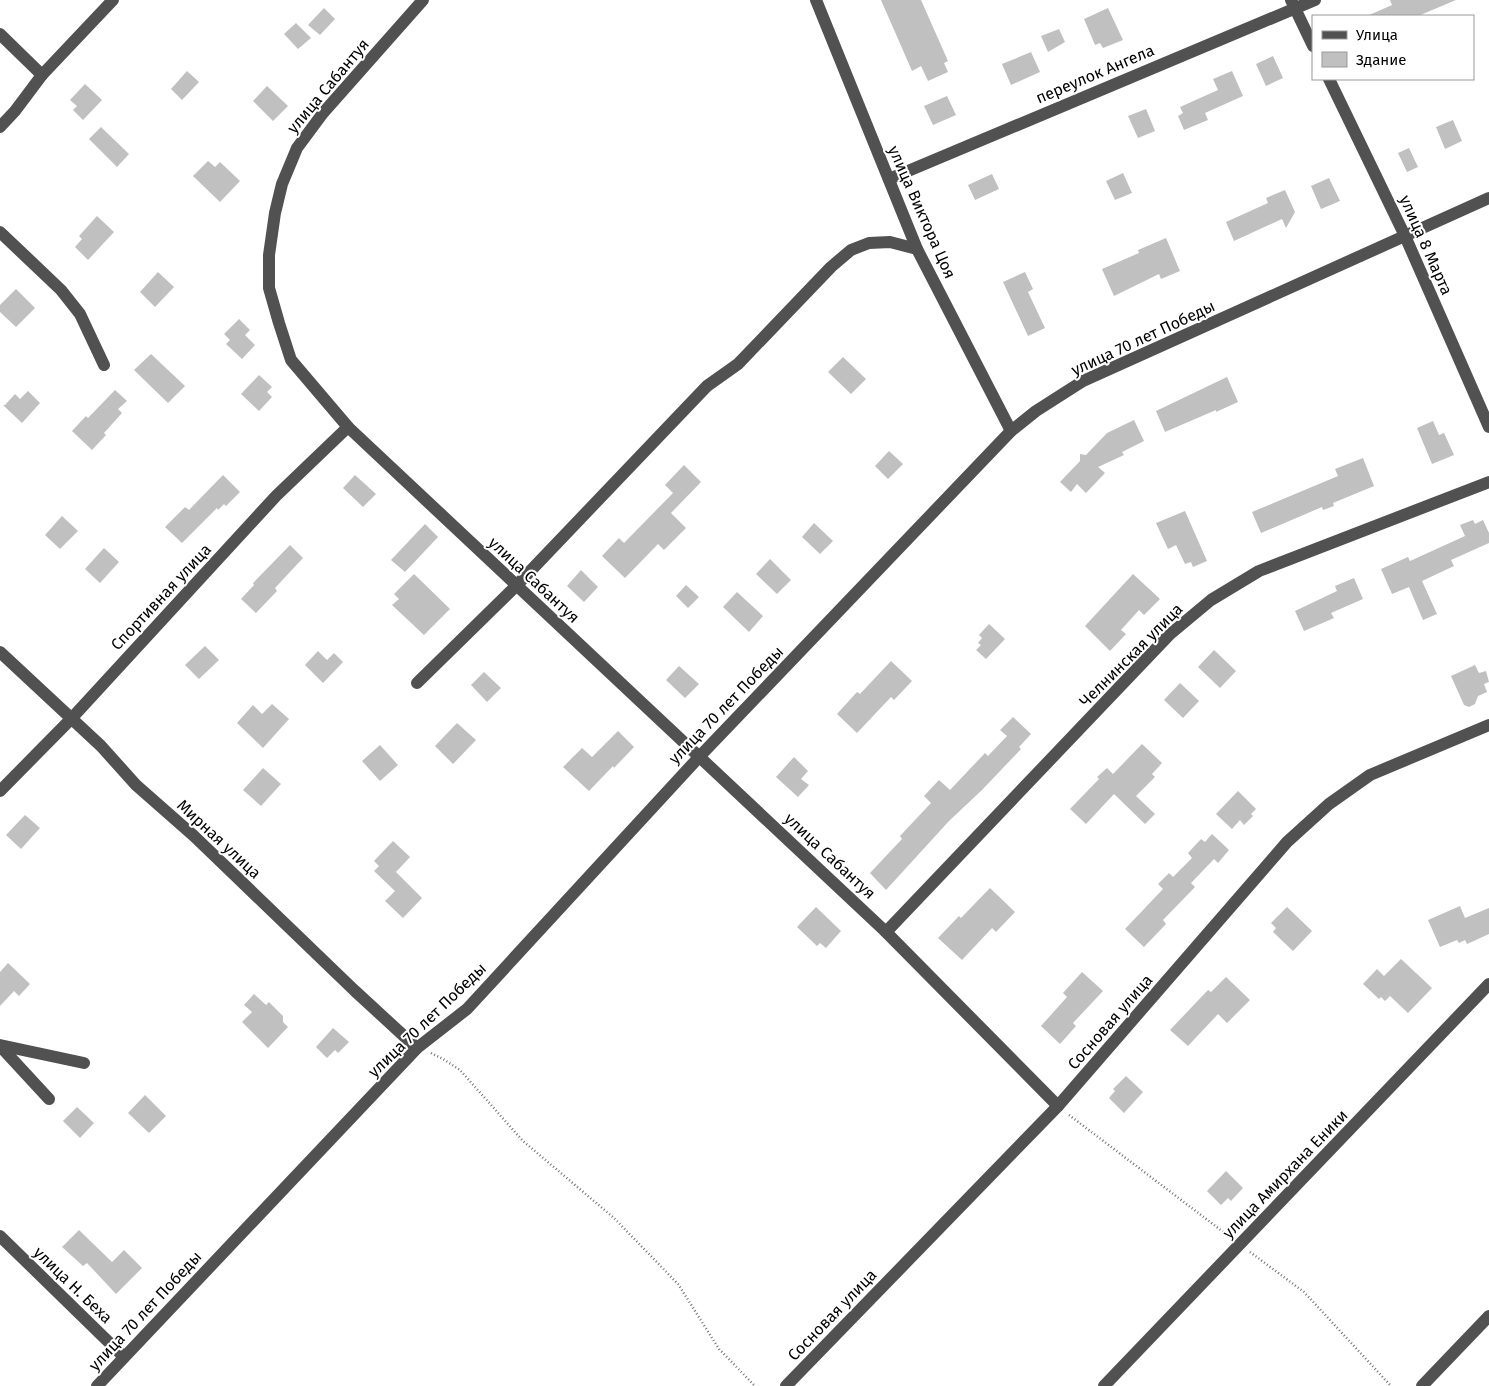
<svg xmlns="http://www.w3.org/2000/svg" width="1489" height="1386" font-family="'Fira Sans',sans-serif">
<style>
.building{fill:#c0c0c0}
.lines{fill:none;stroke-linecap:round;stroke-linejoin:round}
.path{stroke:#737373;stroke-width:2.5;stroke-dasharray:1 2.5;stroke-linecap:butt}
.minor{stroke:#515151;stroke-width:12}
.labels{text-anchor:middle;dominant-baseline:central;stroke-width:4;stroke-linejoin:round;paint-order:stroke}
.street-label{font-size:16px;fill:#000;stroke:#fff}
</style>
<rect width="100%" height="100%" fill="#fff"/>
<g class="building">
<path d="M881,0H921L948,61L944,63L948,72L928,81L921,66L912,71Z"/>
<path d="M1390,0H1456L1418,16H1367L1392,5Z"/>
<path d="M324,8L335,19L320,35L308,25Z"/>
<path d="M1108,8L1123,40L1103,48L1100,43L1095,45L1084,19Z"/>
<path d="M296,23L311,38L298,49L284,34Z"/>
<path d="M1059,29L1065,42L1048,52L1041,36Z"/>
<path d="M1031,52L1040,72L1011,85L1002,64Z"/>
<path d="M1273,56L1283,78L1266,86L1256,64Z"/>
<path d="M187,71L199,82L182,100L171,89Z"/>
<path d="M1232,71L1243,96L1205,113L1208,120L1184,130L1178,116L1183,113L1180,107L1218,90L1213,79Z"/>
<path d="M85,84L102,100L83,120L73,110L77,106L70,100Z"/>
<path d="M267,86L288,106L273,121L253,101Z"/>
<path d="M947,96L956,115L933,125L924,106Z"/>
<path d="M1146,109L1155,131L1138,138L1128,116Z"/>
<path d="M1453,120L1462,141L1445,149L1436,127Z"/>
<path d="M101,127L129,154L117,167L89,139Z"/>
<path d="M1409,148L1418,167L1407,172L1398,153Z"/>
<path d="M208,161L215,167L220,162L240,181L220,202L193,176Z"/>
<path d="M1123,173L1132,193L1115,200L1106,181Z"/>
<path d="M992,174L999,189L975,200L968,185Z"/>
<path d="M1329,178L1340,201L1321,209L1311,186Z"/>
<path d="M1285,190L1295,212L1286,228L1282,219L1234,241L1226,222L1268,203L1266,198Z"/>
<path d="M97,216L114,232L88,260L75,247L82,239L79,236Z"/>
<path d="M1166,238L1180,271L1161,279L1159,274L1114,296L1102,269L1139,253L1138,250Z"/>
<path d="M158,272L174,287L155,307L140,292Z"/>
<path d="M1025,272L1033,289L1028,292L1045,328L1028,336L1003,282Z"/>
<path d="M16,289L35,308L16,327L0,312V305Z"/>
<path d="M239,319L250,330L245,335L255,345L242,359L226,344L230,340L224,334Z"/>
<path d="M151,354L185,386L168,403L134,370Z"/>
<path d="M843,357L866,379L851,394L828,372Z"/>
<path d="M259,375L272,387L267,392L272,397L259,411L241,394Z"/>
<path d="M1227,377L1238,402L1216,412V410L1165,432L1156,411Z"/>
<path d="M115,390L127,401L118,409L122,413L104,433L106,435L92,450L72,431L86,416L88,418Z"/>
<path d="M28,391L40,403L22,423L3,405H5L15,394L20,399Z"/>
<path d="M1134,420L1144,441L1122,452L1124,455L1098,467L1105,473L1086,493L1077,484L1071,492L1060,482L1080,461V454L1086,455L1107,433Z"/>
<path d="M1433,421L1439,435L1444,433L1454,455L1432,464L1417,428Z"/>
<path d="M889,451L903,464L888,479L875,466Z"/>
<path d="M1363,458L1374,486L1333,503L1334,506L1323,510L1322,507L1261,533L1252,512L1338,476L1335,469Z"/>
<path d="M684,465L701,482L671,513L686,528L664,550L658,544L625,578L602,556L619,538L624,543L673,493L665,485Z"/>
<path d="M223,475L240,492L226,506L224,504L218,510L217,508L182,543L165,527L185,507L189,510Z"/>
<path d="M355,475L376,494L363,507L343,488Z"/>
<path d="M1185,511L1207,561L1193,567L1191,562L1185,564L1176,545L1168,549L1156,523Z"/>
<path d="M62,516L78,531L60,549L45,535Z"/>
<path d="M1473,520L1475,524L1483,520L1489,533V543L1451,560L1454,566L1422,581L1437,614L1423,620L1409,587L1392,594L1381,569L1408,557L1410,561L1465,536L1460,525Z"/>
<path d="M814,523L833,541L820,554L802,537Z"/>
<path d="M425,524L438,537L405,572L391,560Z"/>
<path d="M290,545L303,558L275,588L277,591L256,613L241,599L254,585L253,583Z"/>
<path d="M104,548L119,562L100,583L85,569Z"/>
<path d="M770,559L791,580L777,594L756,574Z"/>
<path d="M581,570L598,587L584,602L567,586Z"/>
<path d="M414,574L450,609L424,635L392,605L399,599L394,594Z"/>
<path d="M1133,574L1160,599L1144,615L1139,610L1121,630L1126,634L1110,651L1085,626Z"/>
<path d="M1354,578L1363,599L1331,613L1334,618L1304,631L1295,611L1337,591L1335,586Z"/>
<path d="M686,585L699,597L688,608L676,596Z"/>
<path d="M737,592L763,616L749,632L723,607Z"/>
<path d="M989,624L1005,639L986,659L976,650L981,645L978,643L982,638L979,635Z"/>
<path d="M205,646L219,660L199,679L185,665Z"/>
<path d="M1214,650L1236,671L1220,688L1198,667Z"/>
<path d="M318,651L327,660L334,653L343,662L323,683L305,665Z"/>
<path d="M891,661L912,681L894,700L891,697L857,733L837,714L857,692L860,694Z"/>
<path d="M1475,665L1479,673L1486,671L1489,682L1484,684L1487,692L1478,696L1475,704L1469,707L1464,705L1451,676Z"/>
<path d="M679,666L699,684L685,698L666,680Z"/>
<path d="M484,672L501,688L487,702L471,685Z"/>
<path d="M1180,683L1199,701L1183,718L1164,700Z"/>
<path d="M272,704L289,719L263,748L237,723L253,705L262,714Z"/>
<path d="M1013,717L1031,734L1019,747L1021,749L982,790L949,821L886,890L870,873L902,839L900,836L931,803L924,796L939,780L950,790L985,753L988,756L1007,736L1000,730Z"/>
<path d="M457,723L476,740L453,764L435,746Z"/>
<path d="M618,731L634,747L614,768L613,766L589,791L563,767L582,748L592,757Z"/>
<path d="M1142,744L1162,763L1152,774L1155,777L1136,796L1155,814L1145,824L1114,794L1086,824L1070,809L1099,779L1097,777L1107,768L1113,774Z"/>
<path d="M380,745L398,765L380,781L362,761Z"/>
<path d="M794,757L808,771L801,779L809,785L798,797L776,777Z"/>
<path d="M263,768L281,784L261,806L243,790Z"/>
<path d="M1238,791L1256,809L1251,814L1253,816L1244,825L1240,820L1232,829L1216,814Z"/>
<path d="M25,815L40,828L21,849L6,835Z"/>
<path d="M1212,834L1229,850L1218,863L1214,859L1191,883L1195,887L1163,920L1166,924L1144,947L1125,929L1163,889L1158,884L1169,873L1173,877L1192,858L1188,853L1201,839L1205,842Z"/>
<path d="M393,841L410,857L396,872L422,898L403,918L385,901L395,891L374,871L379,866L374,861Z"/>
<path d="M990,888L1015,912L996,932L992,928L962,960L938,938L959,916L961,918Z"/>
<path d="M1460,906L1465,918L1489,908V934L1467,944L1465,940L1459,943L1457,940L1440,947L1428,920Z"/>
<path d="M816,907L841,931L826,948L820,943L817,946L797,927Z"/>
<path d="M1287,907L1312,931L1293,951L1273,932L1276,928L1271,923Z"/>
<path d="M1401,959L1432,988L1408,1013L1390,996L1385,1001L1381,997L1379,999L1363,984L1377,969L1384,976Z"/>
<path d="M8,963L30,984L19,996L14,991L0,1006V972Z"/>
<path d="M1082,972L1103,991L1073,1023L1076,1026L1060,1044L1041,1026L1067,997L1063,993Z"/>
<path d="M1226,977L1250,1000L1227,1023L1218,1014L1188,1046L1170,1030L1208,990L1211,992Z"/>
<path d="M254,994L266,1005L269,1002L283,1016V1022L288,1027L268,1048L242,1022L252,1012L244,1005Z"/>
<path d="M333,1028L349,1042L338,1053L335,1050L327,1058L316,1047Z"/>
<path d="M1126,1076L1143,1092L1124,1113L1109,1098L1115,1091L1113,1089Z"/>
<path d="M145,1095L166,1116L149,1133L128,1113Z"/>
<path d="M77,1107L94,1123L80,1138L63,1121Z"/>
<path d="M1226,1171L1243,1188L1231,1201L1228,1198L1221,1205L1207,1191Z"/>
<path d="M79,1230L112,1262L124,1250L142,1268L116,1294L87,1263L83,1266L62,1247Z"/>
</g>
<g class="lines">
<g class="path">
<path d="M431,1053L443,1059L460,1070L523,1141L614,1218L678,1284L719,1349L755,1386"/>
<path d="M1069,1115L1230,1237"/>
<path d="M1250,1252L1304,1292L1391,1386"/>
</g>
<g class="minor">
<path d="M423,0L323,113L297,148L282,184L275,213L269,255V288L279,323L291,360L348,427L886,932L1058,1106"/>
<path d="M816,0L917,249L1011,431"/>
<path d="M1291,0L1313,46"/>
<path d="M0,34L42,75"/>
<path d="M1329,79L1405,236L1489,427"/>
<path d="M0,127L15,111L42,75L113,0"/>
<path d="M889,179L1315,0"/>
<path d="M0,232L61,290L80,314L104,365"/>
<path d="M0,652L101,746L136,785L194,836L355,991L417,1048"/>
<path d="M417,683L516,586L707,386L738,364L831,267L851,250L869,243L890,242L917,249"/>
<path d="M0,791L71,719L276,496L348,427"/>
<path d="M886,932L1169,635L1211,600L1259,571L1489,482"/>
<path d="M0,1045L84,1063"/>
<path d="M1,1047L49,1099"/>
<path d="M0,1236L124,1357"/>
<path d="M97,1386L417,1048L467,1009L700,756L1011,431L1036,411L1083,381L1489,198"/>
<path d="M786,1386L1058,1106L1287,842L1329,804L1370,775L1489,725"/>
<path d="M1104,1386L1489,984"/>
<path d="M1422,1386L1489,1316"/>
</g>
</g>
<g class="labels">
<g class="street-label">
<text transform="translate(1095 74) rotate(-23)">переулок Ангела</text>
<text transform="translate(328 86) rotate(-50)">улица Сабантуя</text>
<text transform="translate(922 212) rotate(66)">улица Виктора Цоя</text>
<text transform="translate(1426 245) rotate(66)">улица 8 Марта</text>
<text transform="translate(1143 338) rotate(-25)">улица 70 лет Победы</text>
<text transform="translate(534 580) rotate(43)">улица Сабантуя</text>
<text transform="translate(161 597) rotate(-47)">Спортивная улица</text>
<text transform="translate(1131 655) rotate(-45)">Челнинская улица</text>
<text transform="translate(726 705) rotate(-46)">улица 70 лет Победы</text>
<text transform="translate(219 839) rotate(43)">Мирная улица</text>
<text transform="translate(830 856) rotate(43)">улица Сабантуя</text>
<text transform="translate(427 1020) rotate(-44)">улица 70 лет Победы</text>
<text transform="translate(1110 1022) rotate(-49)">Сосновая улица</text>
<text transform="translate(1285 1174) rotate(-46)">улица Амирхана Еники</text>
<text transform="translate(73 1285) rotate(44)">улица Н. Беха</text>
<text transform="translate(145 1311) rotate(-47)">улица 70 лет Победы</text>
<text transform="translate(832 1315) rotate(-46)">Сосновая улица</text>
</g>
</g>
<rect x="1312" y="15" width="162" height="65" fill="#ffffff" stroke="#999999"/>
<rect x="1322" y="31" width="25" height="8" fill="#515151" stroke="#999999"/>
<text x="1356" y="40" font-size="15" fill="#000000">Улица</text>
<rect x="1322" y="52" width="25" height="15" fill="#c0c0c0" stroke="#999999"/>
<text x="1356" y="65" font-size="15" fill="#000000">Здание</text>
</svg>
